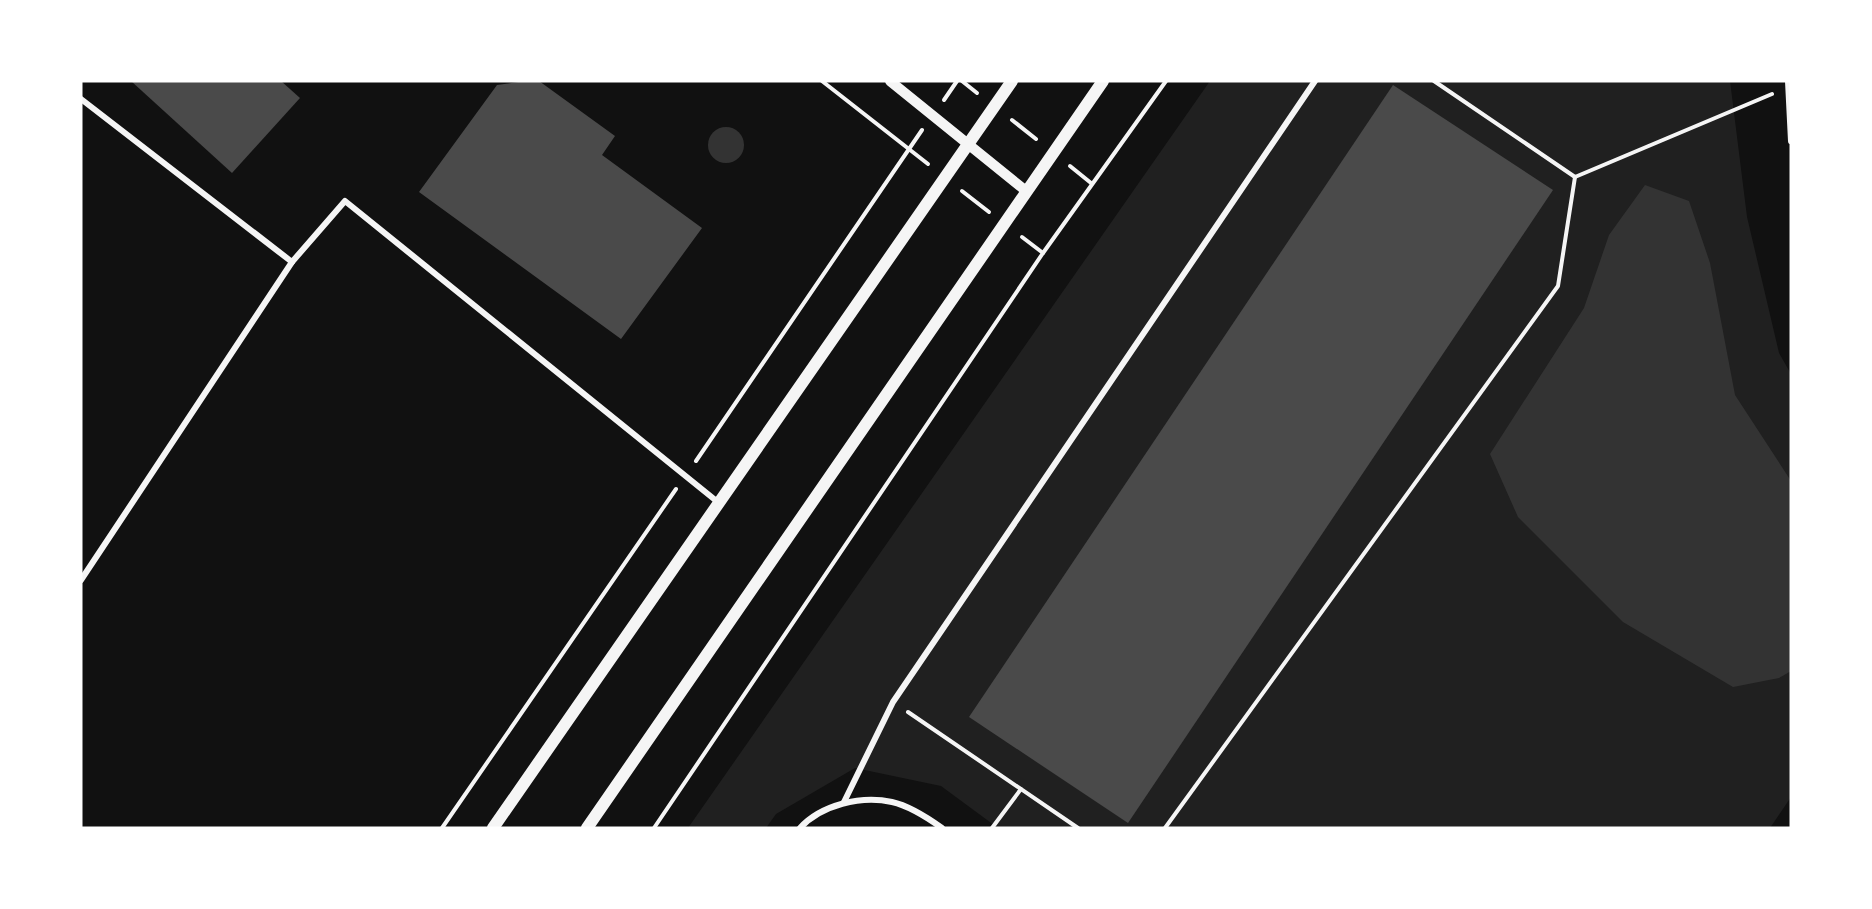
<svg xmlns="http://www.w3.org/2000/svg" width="1872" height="909" font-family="'Asap Condensed',sans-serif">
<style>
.green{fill:#202020}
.water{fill:#333}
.building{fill:#4a4a4a}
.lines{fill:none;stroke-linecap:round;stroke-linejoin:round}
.path{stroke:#f5f5f5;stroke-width:4}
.minor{stroke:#f5f5f5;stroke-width:6}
.tertiary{stroke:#f5f5f5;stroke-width:10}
.secondary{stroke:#f5f5f5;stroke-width:12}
</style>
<rect width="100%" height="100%" fill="#111"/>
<path class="green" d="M1210,81H1730L1747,217L1779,353L1791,374V797L1770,828H998L941,786L855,768L776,814L766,828H688Z"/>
<g class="water">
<circle cx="726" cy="145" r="18"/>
<path d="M1645,185L1689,201L1710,263L1735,395L1791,481V671L1779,678L1733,687L1623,622L1518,517L1490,454L1584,308L1609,235Z"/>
</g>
<g class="building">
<path d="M131,81H281L300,98L232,173Z"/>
<path d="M525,81H539L615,136L602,155L702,228L621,339L419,192L497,85Z"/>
<path d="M1393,85L1553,190L1128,823L969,717Z"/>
</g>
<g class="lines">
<g class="path">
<path d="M822,81L928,164"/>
<path d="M962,81L977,93"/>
<path d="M1434,81L1575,177L1772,94"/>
<path d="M944,100L957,81"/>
<path d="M1012,120L1036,139"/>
<path d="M1070,166L1091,183"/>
<path d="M962,191L989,212"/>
<path d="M1022,237L1043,253"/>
<path d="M696,461L922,130"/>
<path d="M908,712L1078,828"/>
<path d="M442,828L676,489"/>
<path d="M654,828L1043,253L1166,81"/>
<path d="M992,828L1021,789"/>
<path d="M1165,828L1558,286L1575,177"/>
</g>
<g class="minor">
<path d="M1788,81L1791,141"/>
<path d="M81,99L292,262L345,201L719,503"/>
<path d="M81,580L292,262"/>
<path d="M844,802L893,702L1315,81"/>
<path d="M800,828C821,805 861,795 892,802C910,806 928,818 942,828"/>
</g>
<path class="tertiary" d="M890,81L1026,191"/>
<g class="secondary">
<path d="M493,828L1012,81"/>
<path d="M587,828L1103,81"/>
</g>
</g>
<rect width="1872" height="909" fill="none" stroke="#ffffff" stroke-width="165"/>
</svg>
